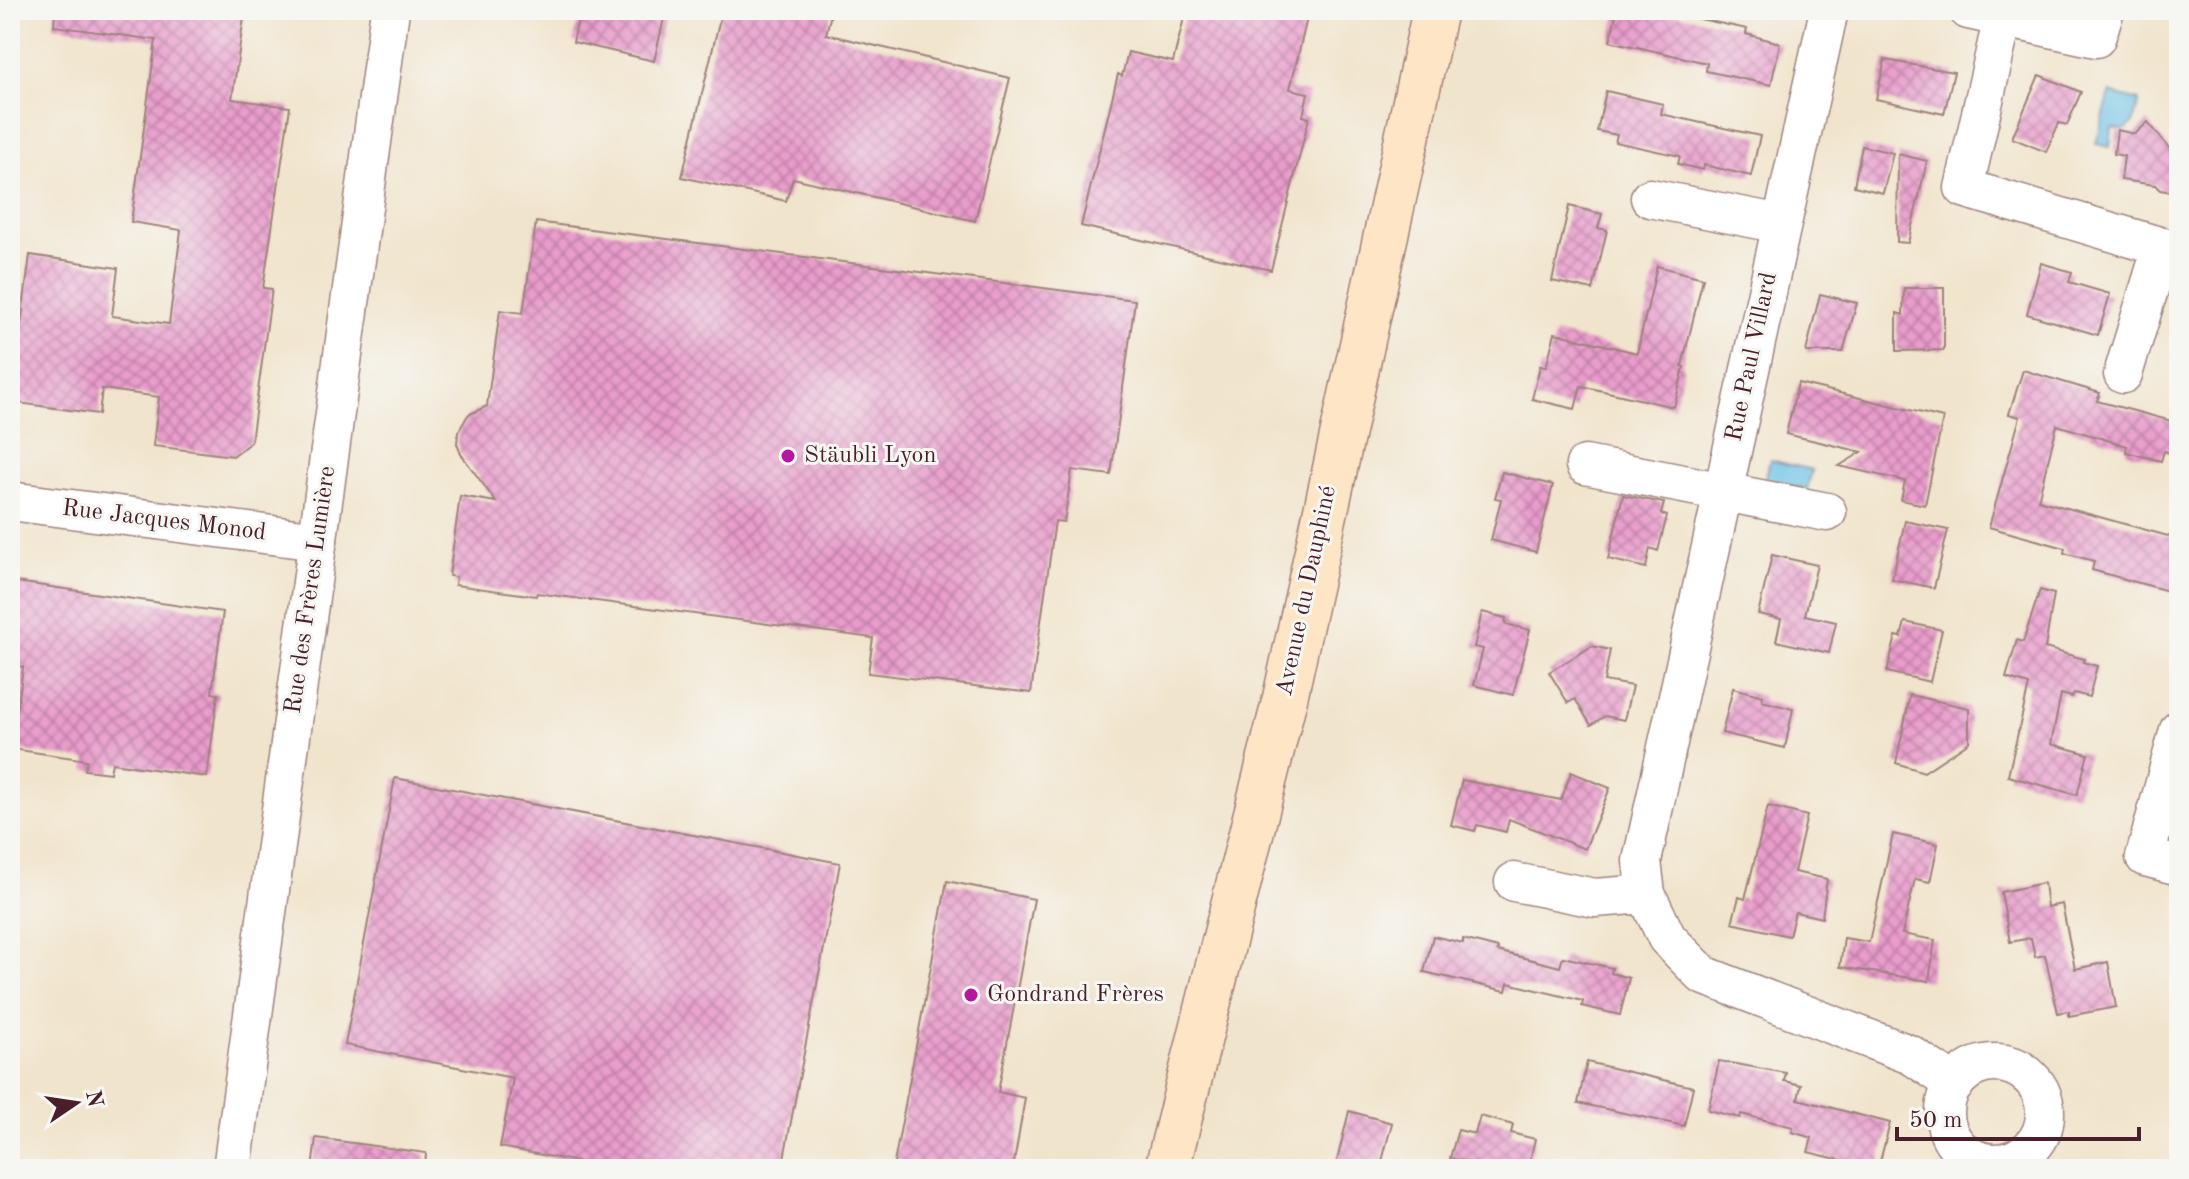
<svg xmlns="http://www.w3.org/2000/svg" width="2189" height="1179" font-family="'Old Standard TT',serif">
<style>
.water{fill:#68c0e6;stroke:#597088;stroke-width:2}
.building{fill:url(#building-cross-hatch)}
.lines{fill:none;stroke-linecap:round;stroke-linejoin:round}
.street-casing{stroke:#9e827c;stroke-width:41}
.secondary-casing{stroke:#9e827c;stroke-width:47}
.street{stroke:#fff;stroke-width:38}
.secondary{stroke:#fde5c5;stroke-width:44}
.poi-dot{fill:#b5179e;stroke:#f6f6f2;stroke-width:3}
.labels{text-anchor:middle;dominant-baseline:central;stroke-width:6;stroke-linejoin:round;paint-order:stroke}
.street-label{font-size:24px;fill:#4a1f2b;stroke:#f6f6f2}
.poi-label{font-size:24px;fill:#4a1f2b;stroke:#f6f6f2;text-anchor:start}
</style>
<defs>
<pattern id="building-cross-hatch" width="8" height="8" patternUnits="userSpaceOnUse" patternTransform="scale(2)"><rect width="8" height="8" fill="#e99dcc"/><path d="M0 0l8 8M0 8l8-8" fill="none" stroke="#bf7fa6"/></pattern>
</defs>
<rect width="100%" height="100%" fill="#f6f6f2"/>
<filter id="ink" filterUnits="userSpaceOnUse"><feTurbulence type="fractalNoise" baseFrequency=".0125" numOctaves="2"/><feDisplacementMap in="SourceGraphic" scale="16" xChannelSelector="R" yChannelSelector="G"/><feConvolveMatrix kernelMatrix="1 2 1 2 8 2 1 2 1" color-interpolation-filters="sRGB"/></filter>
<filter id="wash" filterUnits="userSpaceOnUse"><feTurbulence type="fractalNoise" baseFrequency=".006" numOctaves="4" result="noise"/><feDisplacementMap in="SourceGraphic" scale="32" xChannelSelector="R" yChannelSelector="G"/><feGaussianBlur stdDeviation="1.8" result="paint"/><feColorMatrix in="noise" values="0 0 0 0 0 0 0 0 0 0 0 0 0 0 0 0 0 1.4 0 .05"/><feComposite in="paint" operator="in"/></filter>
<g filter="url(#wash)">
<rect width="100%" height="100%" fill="#f1e4cc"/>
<g class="water">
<path d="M2110,93L2139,101L2133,123L2125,130L2112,128L2110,147L2096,144Z"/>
<path d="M1770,460L1812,470L1807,490L1765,480Z"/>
</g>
<g id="blocks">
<g class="building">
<path d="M55,10H245L232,99L290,107L263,288L272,289L251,442L233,456L153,446L159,397L102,389L99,414L11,402L30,255L118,268L112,316L169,324L181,230L131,222L156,40L54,26Z"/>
<path d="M580,10H666L654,61L573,42Z"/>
<path d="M722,10H832L826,34L1010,78L975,221L793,178L786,201L682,177Z"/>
<path d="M1186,10H1309L1290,89L1308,93L1303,116L1309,118L1271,270L1081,226L1118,74L1122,76L1128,52L1173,62Z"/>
<path d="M1617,10H1658L1747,29L1746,34L1780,43L1771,85L1706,71L1707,63L1610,41Z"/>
<path d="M1885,60L1954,72L1944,114L1876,99Z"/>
<path d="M2039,75L2081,92L2067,125L2059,123L2046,152L2012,138Z"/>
<path d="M1606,91L1663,104L1661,114L1760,136L1751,176L1704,165L1703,170L1678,164L1680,156L1615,142L1617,135L1597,131Z"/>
<path d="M2148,122L2179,160V193L2160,190L2155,185L2121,180L2124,156L2114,154L2117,130L2135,134Z"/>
<path d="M1862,146L1893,153L1883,193L1854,186Z"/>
<path d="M1898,154L1927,161L1908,243L1897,242Z"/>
<path d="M1569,206L1602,214L1598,228L1607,230L1593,290L1552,281Z"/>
<path d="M536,222L1135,300L1111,475L1072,470L1064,522L1055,521L1031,693L868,673L873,638L537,593L536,596L455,585L456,577L449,576L460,496L496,502L461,454L457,444L458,432L468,415L487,406L500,310L523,313Z"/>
<path d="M2041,263L2072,272L2069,282L2110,294L2098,335L2027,314Z"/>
<path d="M1657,266L1703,278L1682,366L1684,367L1674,407L1581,386L1575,409L1532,399L1540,366L1546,367L1555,333L1637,353Z"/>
<path d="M1904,288H1944V350L1897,351V313L1903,315Z"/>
<path d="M1820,294L1857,303L1843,352H1806Z"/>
<path d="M2023,370L2100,393L2097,401L2179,423V456L2164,451L2161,461L2126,452L2127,446L2057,425L2038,500L2179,539V594L2092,570L2094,561L2064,553L2065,548L1989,527L2020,417L2009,414Z"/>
<path d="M1798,383L1943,418L1925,505L1901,500L1905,481L1839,466L1862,452L1786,434Z"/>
<path d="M1502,472L1553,485L1536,552L1491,540L1501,499L1495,498Z"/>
<path d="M1623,495L1664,503L1661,514L1667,516L1658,551L1650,548L1646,568L1608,559Z"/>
<path d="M1905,521L1948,530L1934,588L1892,579Z"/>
<path d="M1772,555L1817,565L1805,615L1836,622L1829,653L1776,641L1781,619L1758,614Z"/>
<path d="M10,581L223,612L212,693L218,694L207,777L112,763L110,773L85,770L87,760L12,749L23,667L10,665Z"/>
<path d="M2040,590L2054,594L2045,648L2084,659L2083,662L2097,666L2089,697L2074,693L2072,697L2061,694L2051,744L2088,754L2077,795L2008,776L2029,685L2006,678L2017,640L2023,642Z"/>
<path d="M1482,612L1506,618L1505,624L1530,630L1513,695L1474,685L1483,649L1474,647Z"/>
<path d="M1905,622L1942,630L1930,682L1887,672L1896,636L1901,637Z"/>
<path d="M1592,646L1610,650L1604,681L1632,686L1624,720L1605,716L1591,725L1575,699L1568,703L1549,672Z"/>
<path d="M1733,688L1763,696L1762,701L1793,709L1785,748L1722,733Z"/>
<path d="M1910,695L1969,708V742L1924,772L1896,763Z"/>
<path d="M1571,772L1610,788L1585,849L1509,819L1506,832L1477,825L1475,831L1451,825L1462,780L1561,800Z"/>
<path d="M395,778L840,863L782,1169H614L500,1147L513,1078L345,1045Z"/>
<path d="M1768,806L1807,816L1794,872L1827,879L1822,918L1795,912L1789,936L1732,923L1739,897L1745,899Z"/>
<path d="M1893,834L1938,844L1930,882L1915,879L1902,934L1935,940L1929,981L1840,967L1844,938L1869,942Z"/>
<path d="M947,881L1034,899L998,1092L1025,1098L1013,1169H893Z"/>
<path d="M2044,883L2047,907L2062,904L2075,969L2108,962L2116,1007L2069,1016V1011L2058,1013L2045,955L2035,957L2031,938L2010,942L2001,892Z"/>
<path d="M1433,936L1463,943V939L1498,948L1497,951L1560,967L1563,957L1612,968L1611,973L1629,978L1620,1015L1582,1006L1583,1001L1508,983L1506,991L1424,972Z"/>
<path d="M1719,1061L1786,1073L1784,1081L1801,1085L1798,1099L1890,1123L1878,1169L1808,1152L1812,1138L1792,1132L1793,1127L1741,1114L1740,1118L1708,1110Z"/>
<path d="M1587,1062L1693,1087L1684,1126L1578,1103Z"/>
<path d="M1349,1111L1392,1123L1380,1169H1335Z"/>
<path d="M1480,1116L1513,1125L1511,1133L1535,1139L1528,1169H1498L1450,1158L1458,1130L1475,1134Z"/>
<path d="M316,1138L426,1153L425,1169H312Z"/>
</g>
</g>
</g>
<g filter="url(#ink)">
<use href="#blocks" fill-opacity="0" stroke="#9e827c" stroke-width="2"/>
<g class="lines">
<defs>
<g id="street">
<path d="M1829,10L1642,861L1646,894L1667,938L1703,975L1911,1055L1955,1084"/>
<path d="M1968,10L2096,38L2105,10"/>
<path d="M2003,17L1964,188L2162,247L2179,249"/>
<path d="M1650,198L1781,224"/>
<path d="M2123,374L2162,247"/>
<path d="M1585,465L1827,512"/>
<path d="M10,501L318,541"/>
<path d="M2179,730L2145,857L2179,866"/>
<path d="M1514,882L1595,898L1646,894"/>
<circle cx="1995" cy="1113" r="50"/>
<path d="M232,1169L390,10"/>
</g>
<path id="secondary" d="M1167,1169L1285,698L1435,10"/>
</defs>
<use href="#street" class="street-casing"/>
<use href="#secondary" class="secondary-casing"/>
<use href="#street" class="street"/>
<use href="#secondary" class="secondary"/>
</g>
</g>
<g class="poi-dot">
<circle cx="788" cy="456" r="8"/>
<circle cx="971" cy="995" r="8"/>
</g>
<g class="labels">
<g class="street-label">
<text transform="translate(1752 357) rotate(-78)">Rue Paul Villard</text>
<text transform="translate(164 521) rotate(7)">Rue Jacques Monod</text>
<text transform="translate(311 590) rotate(-82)">Rue des Frères Lumière</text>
<text transform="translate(1307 591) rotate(-78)">Avenue du Dauphiné</text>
</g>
<g class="poi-label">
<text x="804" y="456">Stäubli Lyon</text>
<text x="987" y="995">Gondrand Frères</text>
</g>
</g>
<rect width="2189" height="1179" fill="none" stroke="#f6f6f2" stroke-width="40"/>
<g transform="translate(76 1103) rotate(77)" stroke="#f6f6f2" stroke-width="6" paint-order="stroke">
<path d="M0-6L14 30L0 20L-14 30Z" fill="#4a1f2b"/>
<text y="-12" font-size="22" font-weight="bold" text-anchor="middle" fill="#4a1f2b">N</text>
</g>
<path d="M1897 1127v12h242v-12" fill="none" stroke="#4a1f2b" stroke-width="4"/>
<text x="1909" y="1127" font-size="24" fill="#4a1f2b" stroke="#f6f6f2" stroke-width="6" paint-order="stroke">50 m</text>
</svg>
